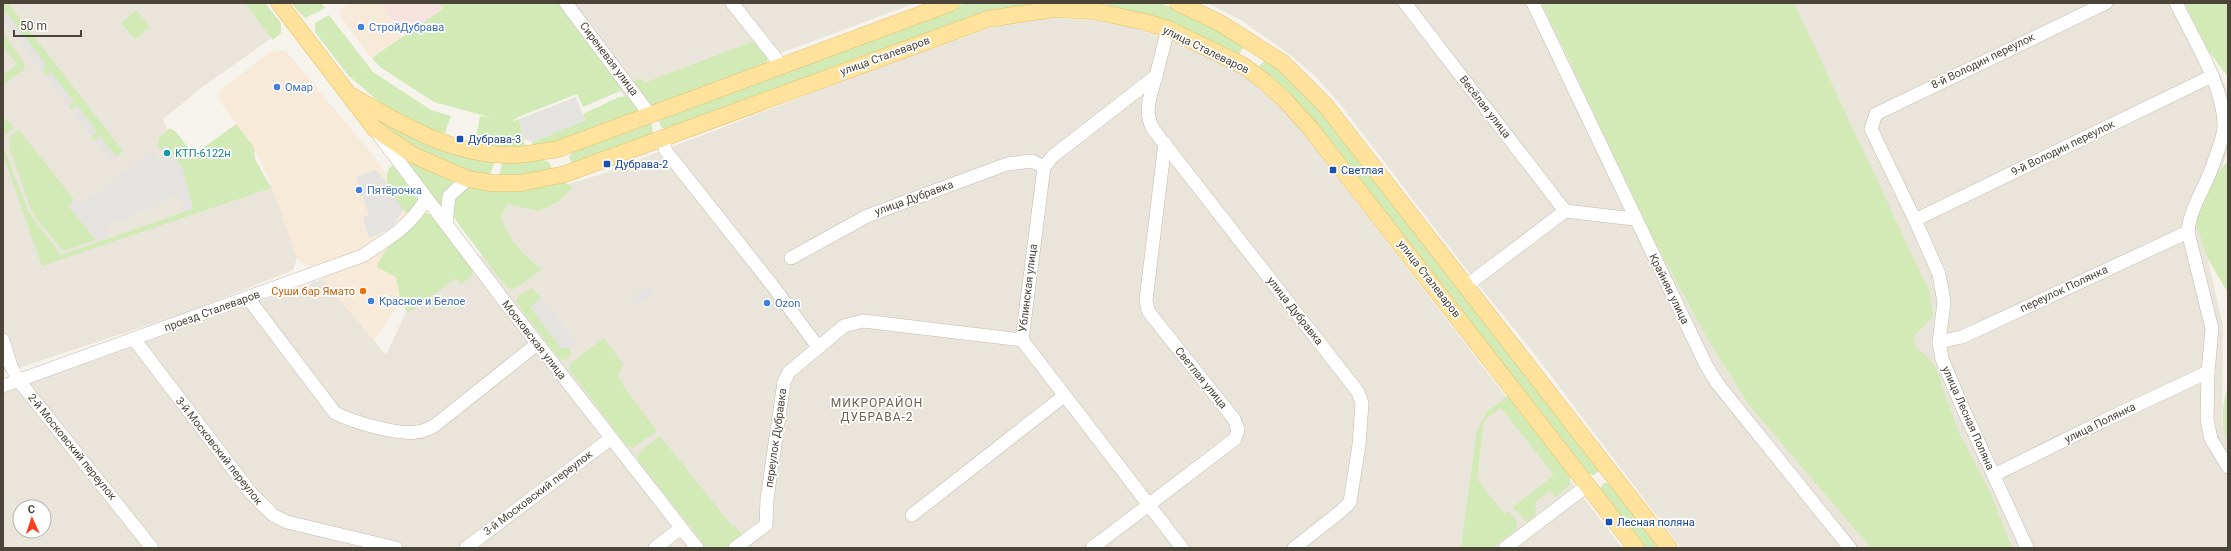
<svg xmlns="http://www.w3.org/2000/svg" width="2231" height="551" font-family="Roboto,sans-serif">
<style>
.residential{fill:#eae5da;fill-rule:evenodd}
.commercial{fill:#f7ead8}
.medical{fill:#f6e3e0}
.green{fill:#d2eab5}
.parking{fill:#e5e3e0}
.lines{fill:none;stroke-linecap:round;stroke-linejoin:round}
.minor-casing{stroke:#c2bbae;stroke-width:14}
.major-casing{stroke:#e6c16a;stroke-width:17}
.minor{stroke:#fff;stroke-width:13}
.major{stroke:#ffe39c;stroke-width:16}
.shop-dot{fill:#3f7fe0;stroke:#fff;stroke-width:1.5}
.transit-dot{fill:#1a4fb4;stroke:#fff;stroke-width:1.5}
.culture-dot{fill:#0f9aa8;stroke:#fff;stroke-width:1.5}
.food-dot{fill:#e8710a;stroke:#fff;stroke-width:1.5}
.labels{text-anchor:middle;dominant-baseline:central;stroke-width:3.5;stroke-linejoin:round;paint-order:stroke}
.shop-label{font-size:11px;fill:#366cbe;stroke:#fff;text-anchor:start}
.street-label{font-size:11px;fill:#4b4439;stroke:#fff}
.transit-label{font-size:11px;fill:#164399;stroke:#fff;text-anchor:start}
.culture-label{font-size:11px;fill:#0d838f;stroke:#fff;text-anchor:start}
.food-label{font-size:11px;fill:#c56008;stroke:#fff;text-anchor:end}
.neighbourhood-label{font-size:12px;letter-spacing:1px;fill:#6e6250;stroke:#fff}
</style>
<rect width="100%" height="100%" fill="#f6f3ec"/>
<g class="residential">
<path d="M3,3H251L277,34L205,85L163,119L198,210L271,184L297,258L293,270L194,310L3,373Z"/>
<path d="M553,3H915L633,108Z"/>
<path d="M1207,3H2186L2228,92V150L2201,230L2223,325L2222,425L2228,435V548H1681L1540,361L1470,274L1337,100L1314,75L1292,56L1241,20Z"/>
<path d="M1053,18L1093,20L1131,27L1174,41L1240,73L1279,105L1305,135L1622,548H3V393L323,279L386,355L407,310L494,246L497,198L561,186L602,174L885,65L991,28L1020,21ZM20,507H44V531H20Z"/>
</g>
<g class="commercial">
<path d="M349,3H380L406,39L378,57L369,56L340,15L341,9Z"/>
<path d="M285,50L372,154L407,203L406,293L374,341L323,279L297,258L271,184L258,156L222,104L218,92L270,52Z"/>
</g>
<path class="medical" d="M380,3H438L443,9L405,36Z"/>
<g class="green">
<path d="M3,3H8L123,151L116,157L100,136L94,140L91,137L97,132L77,105L71,110L68,107L74,102L51,73L46,76L43,71L45,63L3,9Z"/>
<path d="M245,3H265L281,23V33L273,40Z"/>
<path d="M291,3H321L325,8L305,18Z"/>
<path d="M438,3H561L627,88L583,107L577,94L518,117L511,122L519,119L525,147L487,148L475,143L480,116L493,118L434,102L380,67L372,58L443,9Z"/>
<path d="M966,3H1079H1052L669,130L662,128L659,122L663,116Z"/>
<path d="M1106,3H1159L1177,9L1240,40L1243,49L1239,54H1230L1112,9Z"/>
<path d="M1542,3H1794L1930,293L1933,317L1914,336L1916,349L1926,355L1937,370L1958,431L1990,492L2012,548H1871L1749,405L1706,336L1654,240Z"/>
<path d="M2185,3H2228V77L2208,50Z"/>
<path d="M136,10L150,27L135,39L121,23Z"/>
<path d="M329,15L373,72L431,110L451,116L445,133L423,130L393,114L348,75L315,32V23Z"/>
<path d="M3,33L25,64L24,70L3,84V75L17,64L3,46Z"/>
<path d="M757,40L768,55L767,64L651,108L630,83L640,78L644,83Z"/>
<path d="M1266,60L1274,63L1317,105L1597,463L1599,471L1593,475L1585,472L1262,72L1259,66Z"/>
<path d="M632,96L640,110L574,139L532,147V142L585,120L583,114L619,97Z"/>
<path d="M379,118L495,161L489,177L469,173L414,150L377,122Z"/>
<path d="M7,119L14,128L3,136V122Z"/>
<path d="M648,122L652,125L653,135L577,164L571,162L569,157L573,151Z"/>
<path d="M236,124L254,147L255,159L271,188L42,266L3,155V146L29,213L61,255L193,209L182,168L167,146L161,150L158,147L159,138L170,128L176,132L194,155Z"/>
<path d="M19,130L72,197L74,200L68,206L96,240L63,251L32,212L9,147L11,141L9,137Z"/>
<path d="M542,159L550,163L551,168L544,175L498,179L503,161Z"/>
<path d="M408,160L453,181L447,191L443,209L408,164Z"/>
<path d="M2228,161V293L2208,259L2193,215L2207,184Z"/>
<path d="M393,165L419,201L410,214C397,210 376,175 393,165Z"/>
<path d="M563,181L573,187L559,201L539,211L507,204L501,217C511,243 520,252 542,269L515,289L507,288L457,222L452,214L451,203L468,187Z"/>
<path d="M425,213L430,214L436,220L472,270V276L461,284L456,278L408,313L401,302L396,277L377,267C380,252 411,222 425,213Z"/>
<path d="M532,288L541,298L530,307L561,348H570L571,352L569,359L562,360L558,357L518,305L516,302L518,296Z"/>
<path d="M604,338L623,364L618,375L624,387L657,431L633,448L626,445L569,369L571,363Z"/>
<path d="M2228,387V443C2220,427 2222,403 2228,387Z"/>
<path d="M1509,395L1570,474V484L1557,497L1549,491L1536,502L1535,515L1526,522L1513,507L1554,475L1501,408L1484,420L1477,479L1504,514L1508,511L1517,521L1516,530L1492,548H1461L1477,430L1486,413Z"/>
<path d="M660,436L732,526H735L744,537L729,548H707L640,463L638,458L639,452Z"/>
<path d="M1604,483L1611,484L1663,548H1641L1600,489Z"/>
</g>
<g class="parking">
<path d="M3,9L45,63L43,71L3,21Z"/>
<path d="M51,72L74,102L68,107L46,76Z"/>
<path d="M576,97L585,120L532,142L524,139L519,119Z"/>
<path d="M77,105L97,132L91,137L71,110Z"/>
<path d="M100,136L116,157L110,161L94,140Z"/>
<path d="M152,150L162,162L173,154L182,168L193,209L184,212L179,195L164,201L150,210H140L128,219L118,218L106,227V239L97,242L68,205L74,200L86,201Z"/>
<path d="M375,170L385,180L403,210L392,228L369,238L363,218L369,215L356,177Z"/>
<path d="M648,285L654,292L635,306L629,299Z"/>
<path d="M542,297L577,343L570,348H561L530,307Z"/>
</g>
<g class="lines">
<defs>
<g id="minor">
<path d="M566,3L650,115"/>
<path d="M732,3L782,66"/>
<path d="M1405,3L1565,211"/>
<path d="M1533,3L1706,365L1717,383L1850,548"/>
<path d="M2176,3C2194,40 2224,86 2224,126C2224,137 2215,159 2211,170C2203,191 2190,209 2188,232L2212,329L2208,372L2207,419L2211,439L2228,467"/>
<path d="M1168,29L1156,76L1053,156L1044,167L1022,340L1182,548"/>
<path d="M1156,76C1151,94 1143,111 1153,129L1358,392L1362,403L1359,445L1350,502L1340,512L1294,548"/>
<path d="M378,134L505,302L697,548"/>
<path d="M661,137L666,151L772,285L818,347"/>
<path d="M1915,220L2212,76"/>
<path d="M446,224L449,196L468,179"/>
<path d="M791,258L867,216L1007,164L1032,161L1044,167"/>
<path d="M1466,286L1565,211L1634,219"/>
<path d="M248,298L335,413C353,422 397,435 416,432C423,432 428,429 434,426L537,344"/>
<path d="M134,339L251,493L273,515L287,522L396,548"/>
<path d="M3,340L11,366L19,381L152,548"/>
<path d="M1939,342L1962,337L2188,232"/>
<path d="M3,386L362,256C387,240 411,226 426,199"/>
<path d="M1994,475L2101,422L2208,372"/>
<path d="M912,515L1064,396"/>
<path d="M466,548L610,439"/>
<path d="M655,548L681,528"/>
<path d="M735,548L766,525L767,499L784,382L789,372L844,326L863,321L1022,340"/>
<path d="M1092,548L1235,439L1238,430L1234,419L1148,311L1146,300L1165,143"/>
<path d="M1505,548L1588,485"/>
<path d="M2027,548L1960,402L1942,359L1939,342L1944,302L1939,274L1915,220L1871,129L1876,114L2106,3"/>
</g>
<g id="major">
<path d="M279,3L375,129L413,155L468,179L492,183H521L565,174L988,19L1054,9L1094,11L1145,22L1168,29L1244,66L1265,82L1284,99L1311,129L1636,548"/>
<path d="M1178,3L1220,23L1283,63L1326,106L1669,548"/>
<path d="M354,97C404,126 454,156 513,155C528,155 543,151 558,149L951,3"/>
</g>
</defs>
<use href="#minor" class="minor-casing"/>
<use href="#major" class="major-casing"/>
<use href="#minor" class="minor"/>
<use href="#major" class="major"/>
</g>
<g class="shop-dot">
<circle cx="361" cy="27" r="4"/>
<circle cx="277" cy="87" r="4"/>
<circle cx="359" cy="190" r="4"/>
<circle cx="371" cy="301" r="4"/>
<circle cx="767" cy="303" r="4"/>
</g>
<g class="transit-dot">
<rect x="456" y="135" width="8" height="8" rx="2"/>
<rect x="603" y="160" width="8" height="8" rx="2"/>
<rect x="1329" y="166" width="8" height="8" rx="2"/>
<rect x="1605" y="518" width="8" height="8" rx="2"/>
</g>
<circle class="culture-dot" cx="167" cy="153" r="4"/>
<circle class="food-dot" cx="363" cy="291" r="4"/>
<g class="labels">
<g class="shop-label">
<text x="369" y="27">СтройДубрава</text>
<text x="285" y="87">Омар</text>
<text x="367" y="190">Пятёрочка</text>
<text x="379" y="301">Красное и Белое</text>
<text x="775" y="303">Ozon</text>
</g>
<g class="street-label">
<text transform="translate(1206 50) rotate(26)">улица Сталеваров</text>
<text transform="translate(885 56) rotate(-20)">улица Сталеваров</text>
<text transform="translate(609 59) rotate(53)">Сиреневая улица</text>
<text transform="translate(1983 61) rotate(-26)">8-й Володин переулок</text>
<text transform="translate(1485 107) rotate(52)">Весёлая улица</text>
<text transform="translate(2063 148) rotate(-26)">9-й Володин переулок</text>
<text transform="translate(914 198) rotate(-20)">улица Дубравка</text>
<text transform="translate(1429 279) rotate(52)">улица Сталеваров</text>
<text transform="translate(1028 288) rotate(-83)">Ублинская улица</text>
<text transform="translate(1669 289) rotate(64)">Крайняя улица</text>
<text transform="translate(2064 289) rotate(-25)">переулок Полянка</text>
<text transform="translate(212 311) rotate(-20)">проезд Сталеваров</text>
<text transform="translate(1295 311) rotate(52)">улица Дубравка</text>
<text transform="translate(534 340) rotate(52)">Московская улица</text>
<text transform="translate(1201 378) rotate(51)">Светлая улица</text>
<text transform="translate(1968 418) rotate(66)">улица Лесная Поляна</text>
<text transform="translate(2100 423) rotate(-26)">улица Полянка</text>
<text transform="translate(776 438) rotate(-82)">переулок Дубравка</text>
<text transform="translate(72 447) rotate(51)">2-й Московский переулок</text>
<text transform="translate(219 451) rotate(52)">3-й Московский переулок</text>
<text transform="translate(538 493) rotate(-37)">3-й Московский переулок</text>
</g>
<g class="transit-label">
<text x="468" y="139">Дубрава-3</text>
<text x="615" y="164">Дубрава-2</text>
<text x="1341" y="170">Светлая</text>
<text x="1617" y="522">Лесная поляна</text>
</g>
<g class="culture-label">
<text x="175" y="153">КТП-6122н</text>
</g>
<g class="food-label">
<text x="355" y="291">Суши бар Ямато</text>
</g>
<g class="neighbourhood-label">
<text x="877" y="403">МИКРОРАЙОН<tspan x="877" dy="14">ДУБРАВА-2</tspan></text>
</g>
</g>
<rect width="2231" height="551" fill="none" stroke="#4b4439" stroke-width="8"/>
<g transform="translate(32 519) rotate(357)"><circle r="19" fill="#ffffff" stroke="#b7b4b0"/>
<path d="M0-3L7 15L0 10L-7 15Z" fill="#fc3f1d"/>
<text y="-6" font-size="11" font-weight="bold" text-anchor="middle" fill="#4b4439">С</text>
</g>
<path d="M14 30v6h67v-6" fill="none" stroke="#4b4439" stroke-width="2"/>
<text x="20" y="30" font-size="12" fill="#4b4439" stroke="#ffffff" stroke-width="3" paint-order="stroke">50 m</text>
</svg>
